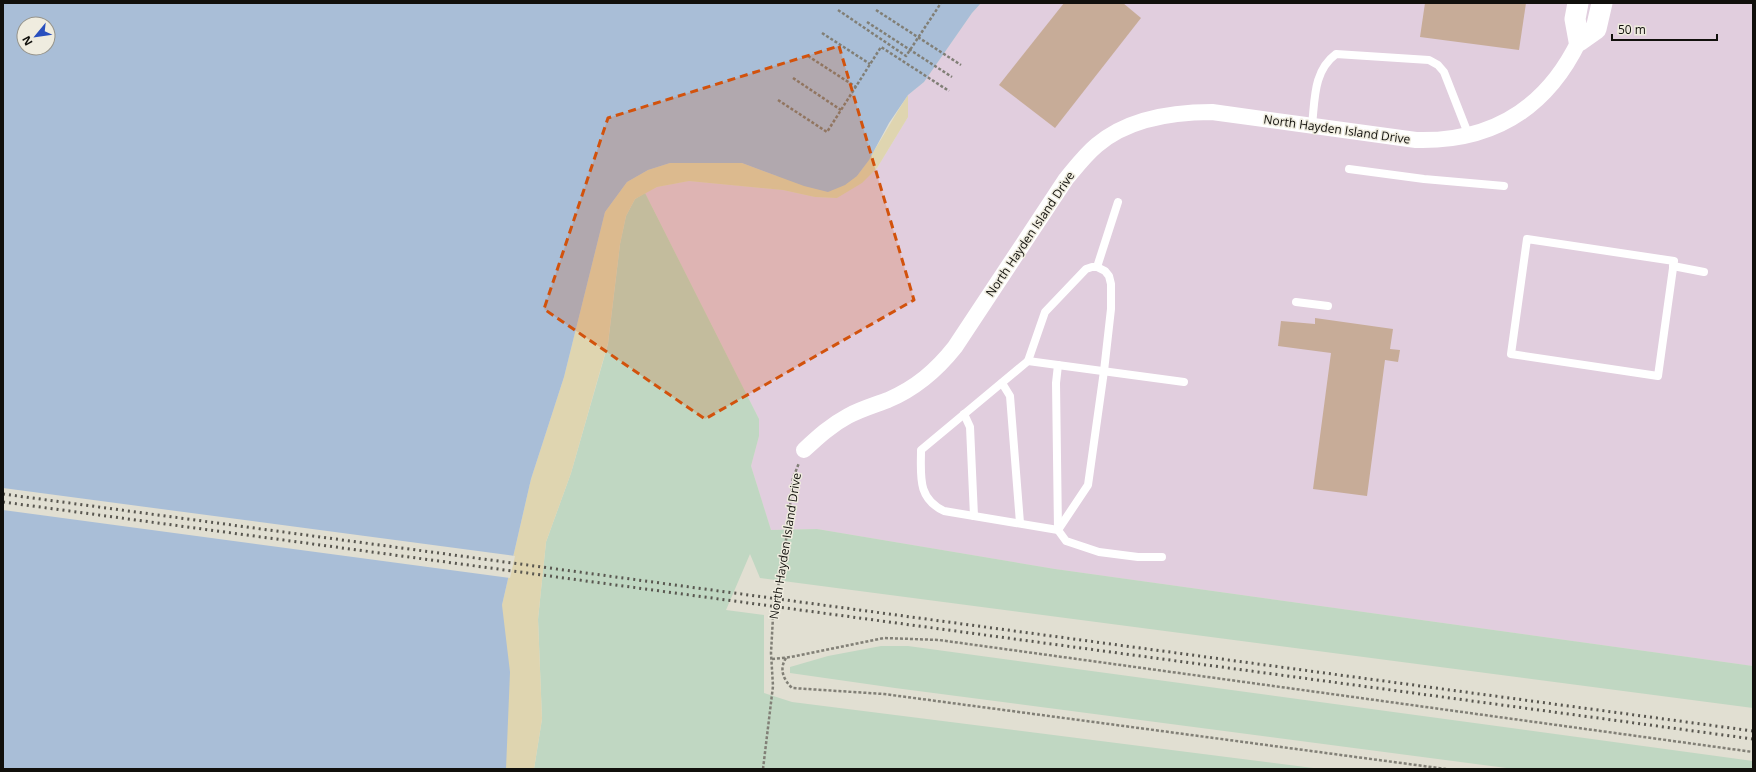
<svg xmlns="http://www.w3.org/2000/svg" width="1756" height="772" font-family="'Open Sans',sans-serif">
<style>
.industrial{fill:#e1cede}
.green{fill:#c0d7c2}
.sand{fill:#dfd5b0}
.water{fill:#a9bed7;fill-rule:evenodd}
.pier{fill:#e1dfd2}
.building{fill:#c7ac98}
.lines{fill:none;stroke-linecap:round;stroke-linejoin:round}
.path{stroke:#817f76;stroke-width:2.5;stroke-dasharray:3 2;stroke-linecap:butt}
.service{stroke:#fff;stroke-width:8}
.minor{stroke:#fff;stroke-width:16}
.tertiary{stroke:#fff;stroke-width:21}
.rail{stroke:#595750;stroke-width:3;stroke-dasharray:2 4;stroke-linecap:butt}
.marked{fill:#d2520c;fill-opacity:0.2;stroke:#d2520c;stroke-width:3;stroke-dasharray:8 5;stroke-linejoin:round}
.labels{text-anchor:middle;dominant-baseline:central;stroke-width:3;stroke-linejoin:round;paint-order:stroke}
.street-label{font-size:12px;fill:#11100c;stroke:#efecdf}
</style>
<rect width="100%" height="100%" fill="#e1dfd2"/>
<path class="industrial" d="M981,3H1753V666L1055,569L817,529L771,530L751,466L759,436V419L645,193L657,187L689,181L783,190L815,197L837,198L877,168L908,117V95L924,82L972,13Z"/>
<g class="green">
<path d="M645,193L759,419V436L751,466L771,530L817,529L1055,569L1753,666V708L760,578L750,554L726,610L764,615V693L792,702L1321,769H534L542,719L538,619L546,542L571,473L608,344L620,244L626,216L635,199Z"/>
<path d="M881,646H908L1753,761V769H1514L895,688L790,673V667L828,656Z"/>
</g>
<path class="sand" d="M908,95V117L877,168L862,183L837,198L815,197L783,190L689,181L657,187L635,199L626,216L620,244L608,343L571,473L546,542L538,619L542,719L534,769H506L502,605L531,479L564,377L605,212L627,182L648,170L670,163H742L777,176H857C876,151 890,122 908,95Z"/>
<path class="water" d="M3,3H981L972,13L924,82L908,95L889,123L869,160L857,176L845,185L828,192L804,186L742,163H670L648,170L627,182L605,212L564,377L531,479L502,605L510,672L506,769H3ZM24,24H48V48H24Z"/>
<path class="pier" d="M3,488L515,556L510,578L3,510Z"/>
<g class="building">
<path d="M1064,3H1123L1141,18L1055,128L999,85Z"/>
<path d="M1425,3H1526L1519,50L1420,37Z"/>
<path d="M1315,318L1393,329L1390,349L1400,350L1398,362L1385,360L1367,496L1313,489L1331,353L1278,346L1281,321L1315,324Z"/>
</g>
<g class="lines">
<g class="path">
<path d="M838,10L906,56L941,3"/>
<path d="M876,10L961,65"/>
<path d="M867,22L952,77"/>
<path d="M822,33L870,64"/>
<path d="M808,56L856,87"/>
<path d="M793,78L841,110"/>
<path d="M778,100L827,132L881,47L949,91"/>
<path d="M786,658C779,669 783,679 792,688L884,694L1446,769"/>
<path d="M772,659L791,657L884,638L939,640L1753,752"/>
<path d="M763,769L773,686L771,653L773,617L787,534L793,478L799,463"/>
</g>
<g class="service">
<path d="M1312,125C1315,100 1313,71 1336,54L1429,60L1438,65L1444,72L1469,136"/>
<path d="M1349,169L1424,179L1504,186"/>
<path d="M1527,239L1674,261L1658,376L1511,354Z"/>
<path d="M1673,266L1704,272"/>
<path d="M1092,267H1097L1105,271L1109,276L1111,284V309L1104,371L1088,485L1058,530L944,511C917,498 921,476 921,450L1028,361L1045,312L1086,269Z"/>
<path d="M1097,267L1118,202"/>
<path d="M1296,302L1328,306"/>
<path d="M1028,361L1184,382"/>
<path d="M1058,365L1056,383L1058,530L1066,541L1099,552L1138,557H1162"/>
<path d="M1002,383L1010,396L1020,523"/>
<path d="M964,414L970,427L974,516"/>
</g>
<path class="minor" d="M804,450C818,437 831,425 848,416C861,409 875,405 888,400C916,388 936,371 955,347L1066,179C1076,167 1085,155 1097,145C1129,118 1172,112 1212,112L1416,140C1492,142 1546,109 1579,41"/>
<path class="tertiary" d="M1578,3L1575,19L1579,41L1596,29L1602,3"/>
<g class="rail">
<path d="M3,494L1753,731"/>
<path d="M3,502L1753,739"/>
</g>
</g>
<path class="marked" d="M839,46L914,300L705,419L544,309L608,118Z"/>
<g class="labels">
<g class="street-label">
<text transform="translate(1337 129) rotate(8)">North Hayden Island Drive</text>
<text transform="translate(1030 234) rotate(-56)">North Hayden Island Drive</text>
<text transform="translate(785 546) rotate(-81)">North Hayden Island Drive</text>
</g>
</g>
<rect width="1756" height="772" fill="none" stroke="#11100c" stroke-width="8"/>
<g transform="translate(36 36) rotate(241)"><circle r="19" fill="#efecdf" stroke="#96948b"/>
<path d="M0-3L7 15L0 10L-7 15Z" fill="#284fbe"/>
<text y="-6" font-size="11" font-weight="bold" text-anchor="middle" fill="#11100c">N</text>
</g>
<path d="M1612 34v6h105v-6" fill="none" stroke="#11100c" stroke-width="2"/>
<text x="1618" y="34" font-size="12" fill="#11100c" stroke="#efecdf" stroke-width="3" paint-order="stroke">50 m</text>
</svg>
